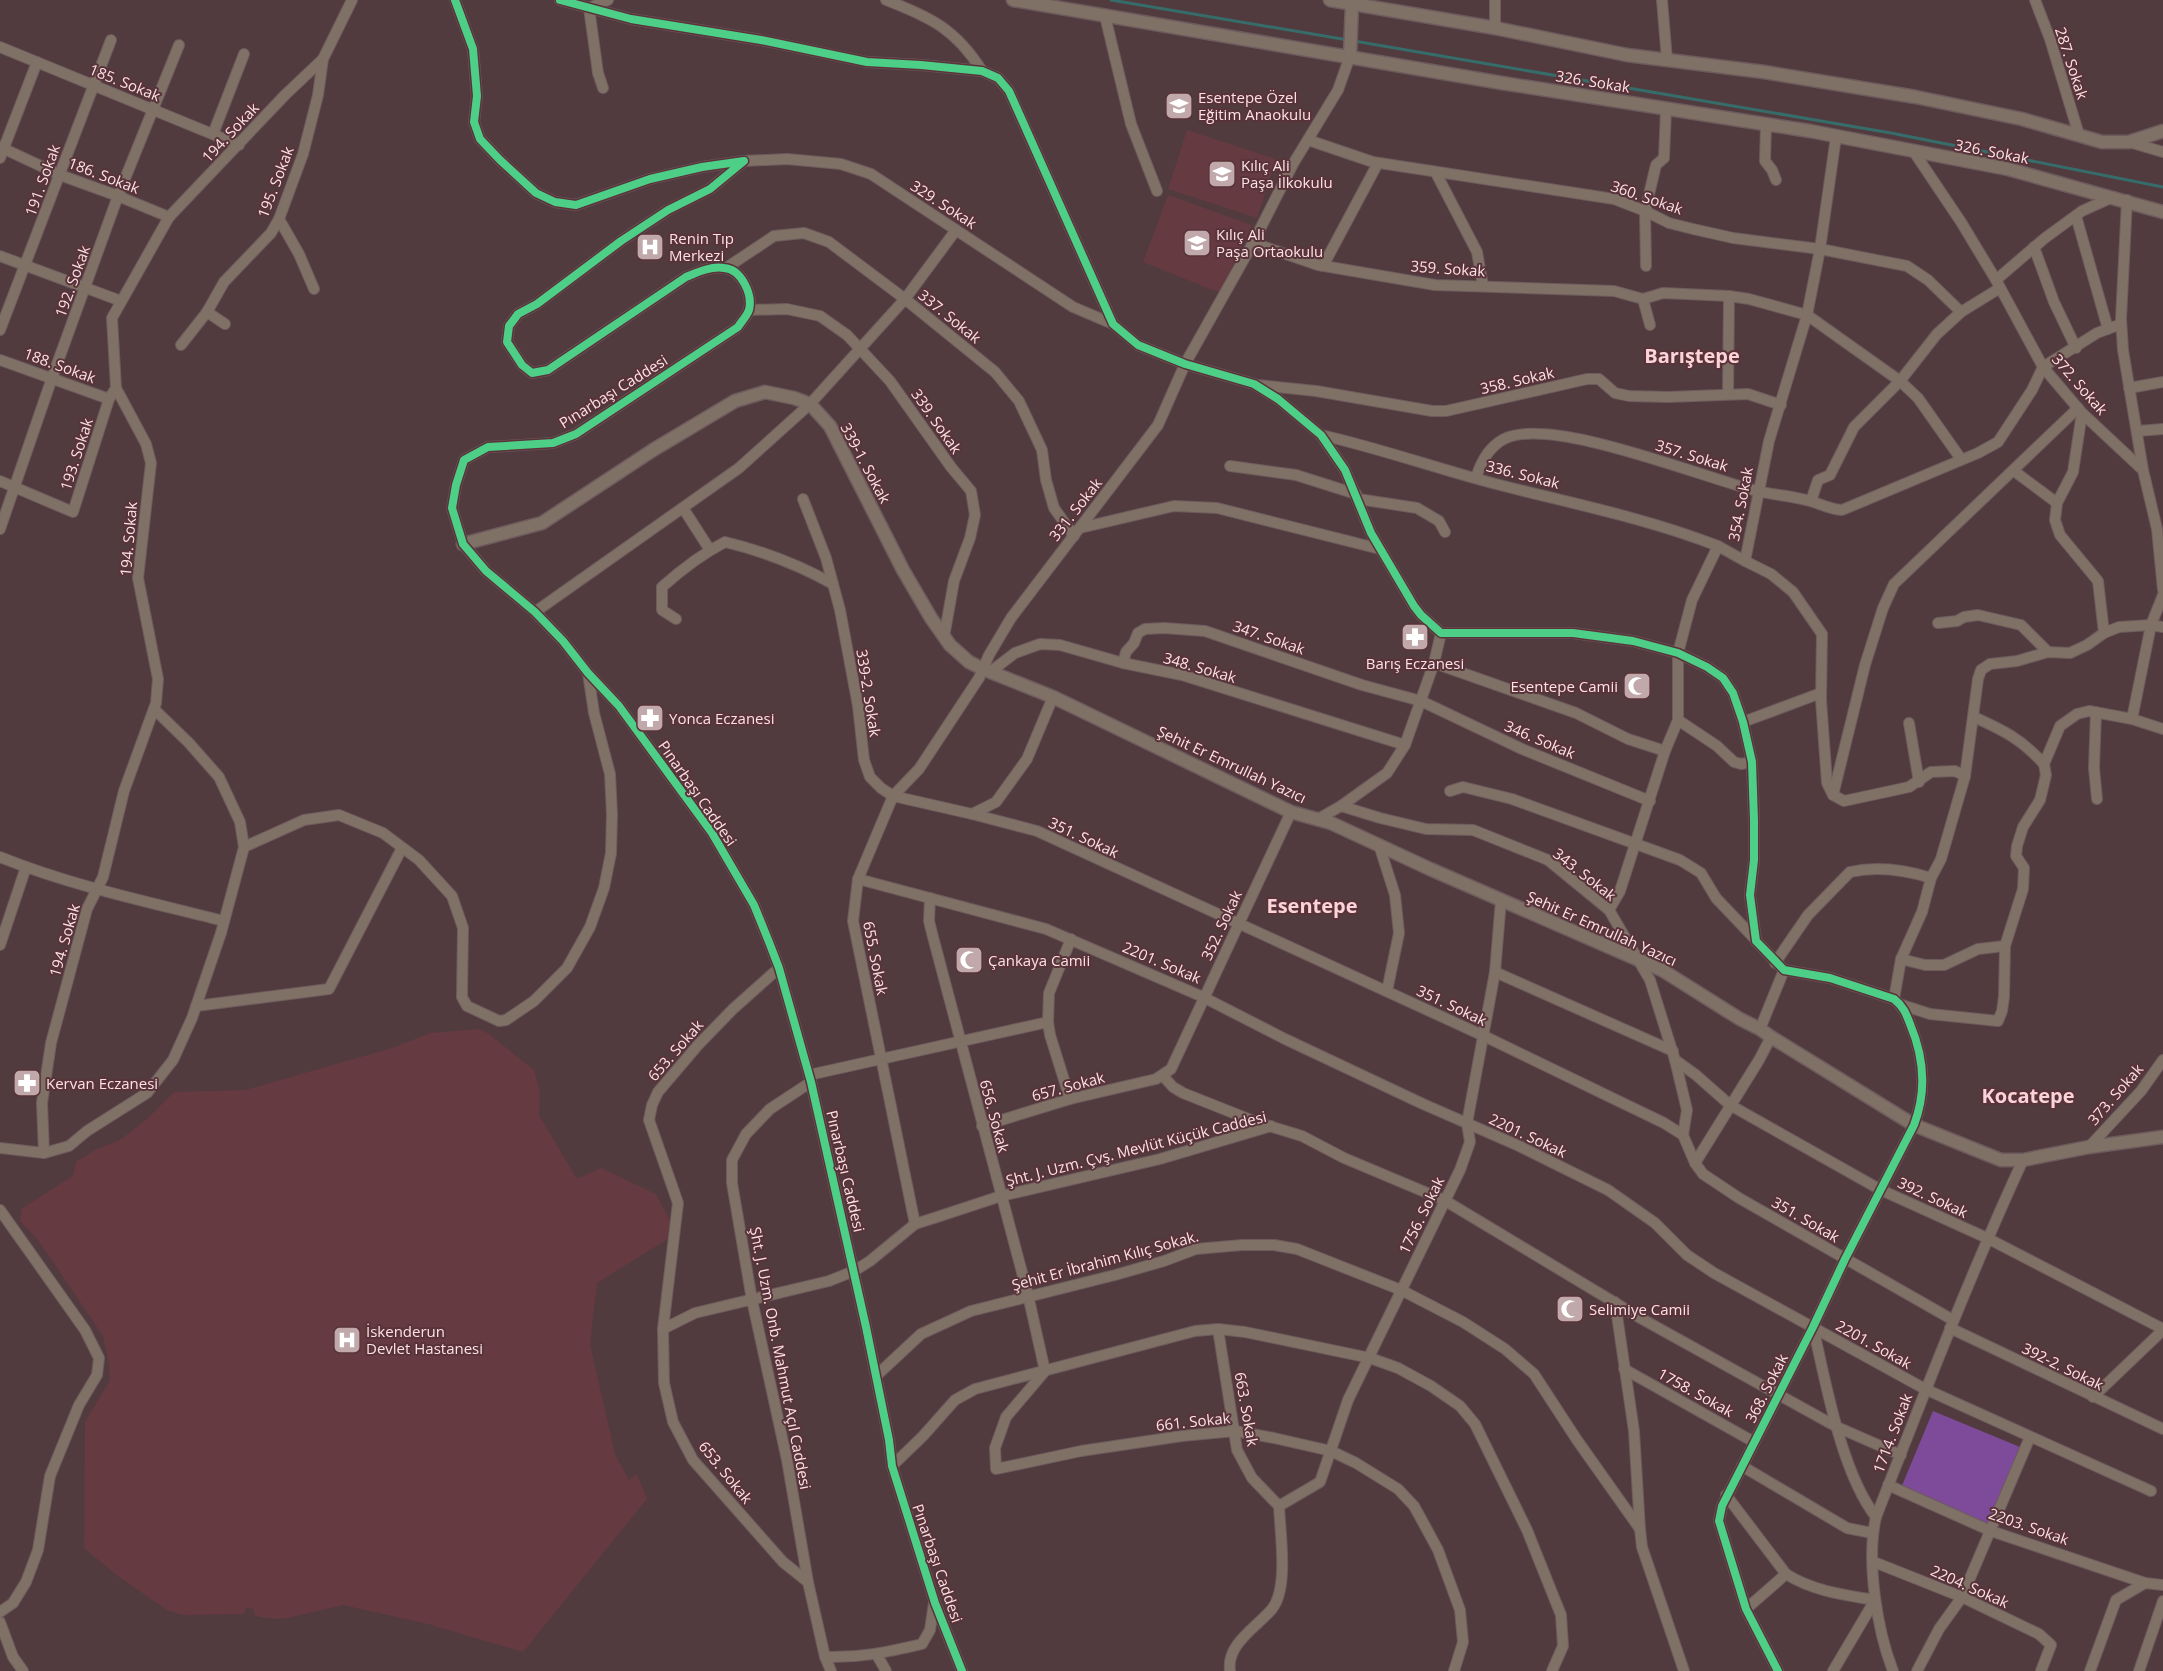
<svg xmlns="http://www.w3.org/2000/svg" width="2163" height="1671" font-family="'Open Sans',sans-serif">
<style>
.built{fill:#653a41}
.green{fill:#7d4b9a}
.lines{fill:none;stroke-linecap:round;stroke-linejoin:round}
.stream{stroke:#366c69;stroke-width:3}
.minor-casing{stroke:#6e5b5e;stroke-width:12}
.tertiary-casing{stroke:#6e5b5e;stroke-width:15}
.minor{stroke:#7f7165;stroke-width:10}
.tertiary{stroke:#7f7165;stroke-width:12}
.cycleway-casing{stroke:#593339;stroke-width:11}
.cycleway{stroke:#4dcf88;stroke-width:8}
.labels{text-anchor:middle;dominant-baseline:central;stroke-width:4;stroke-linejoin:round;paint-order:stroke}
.street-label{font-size:15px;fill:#fbe2e5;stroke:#593339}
.poi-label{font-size:15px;fill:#fbe2e5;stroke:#593339;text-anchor:start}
.district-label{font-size:20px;font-weight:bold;fill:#fbd4d8;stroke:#593339}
</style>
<rect width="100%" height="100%" fill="#513b3f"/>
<g class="built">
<path d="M1187,130L1276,159L1257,218L1168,189Z"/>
<path d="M1168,195L1252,225L1220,293L1143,262Z"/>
<path d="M651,231L665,252L649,262L636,242Z"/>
<path d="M480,1029L489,1034L534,1070L540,1092L539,1115L577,1179L601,1168L656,1194L670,1221L671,1237L597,1283L590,1344L615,1454L629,1480L637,1474L647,1499L523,1652L428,1624L343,1605L288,1618L275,1619L255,1616L253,1609L246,1608L244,1614L182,1615L167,1610L119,1577L84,1548L85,1422L110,1380L109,1363L103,1336L39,1241L20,1221L21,1209L73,1176L76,1162L95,1150L120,1140L148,1118L174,1092L245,1090L392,1048L430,1033Z"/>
</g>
<path class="green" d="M1933,1411L2020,1447L1988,1524L1901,1488Z"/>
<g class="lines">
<g class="stream">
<path d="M1111,0L1348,40"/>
<path d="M1354,41L1891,133L2163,187"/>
</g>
<defs>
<g id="minor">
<path d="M455,0L473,49L477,96L474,122L480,139L500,160L536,193L555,202L576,205L650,179L702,167L744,161L710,189L668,210L621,241L537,304L518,314L509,326L507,342L522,365L532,373L548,370L686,277C698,272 711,266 724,268C741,269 753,294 749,310C747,316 741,322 738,327L576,434L553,443L488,447L464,460L456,485L452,508L463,544L486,571L535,612L563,641L588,673L619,706L712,833L754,905L769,942L779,968L811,1082L866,1327L889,1440L892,1466L935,1603L962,1671"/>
<path d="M560,0L631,19L761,40L867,62L921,65L982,71L998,78L1009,91L1113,324L1138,345L1185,364L1254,384L1278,399L1321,435L1345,470L1371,533L1414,606L1421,615L1441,633H1573L1633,641L1678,653L1707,667L1723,678L1733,693L1743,722L1752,762L1754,820V860L1750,895L1756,941L1784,970L1830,978L1894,999C1903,1006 1906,1013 1910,1024C1924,1057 1927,1091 1914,1125L1845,1259L1813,1327L1722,1506L1719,1521L1746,1609L1778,1671"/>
<path d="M886,0C930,17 956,29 982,71"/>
<path d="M1662,0L1667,60"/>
<path d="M2035,0L2050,39L2079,135"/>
<path d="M1105,16L1131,124L1157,191"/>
<path d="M1495,28V0"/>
<path d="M0,47L239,145"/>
<path d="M603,88L598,73L589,8L608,0"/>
<path d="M1766,125L1765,161L1772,170L1776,180"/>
<path d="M213,134L244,54"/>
<path d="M1308,140L1373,162L1614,199L1645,211L1669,223L1693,229L1733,238L1820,249L1907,266L1928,280L1961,312"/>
<path d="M2129,142L2163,152"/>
<path d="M0,147L60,175L118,196L169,217"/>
<path d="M1914,152L1961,222L1996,280L2043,367L2082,413L2143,470L2157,529L2163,590"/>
<path d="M0,158L37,62"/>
<path d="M744,161L787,159L841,164L871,174L1073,307L1113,324"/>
<path d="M1436,173L1477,252L1483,286"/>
<path d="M2127,200L2121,319L2123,350L2143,470"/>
<path d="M2076,216L2108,329"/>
<path d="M279,219L299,254L314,289"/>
<path d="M1253,243L1318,265L1435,285L1614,291L1643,299"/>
<path d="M2034,247L2054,302L2076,348"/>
<path d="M0,256L121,301"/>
<path d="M1323,266L1378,163"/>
<path d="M1646,266L1645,211L1656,165L1664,158L1666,109"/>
<path d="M726,268L774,236L804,233L829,242L905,299L995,372L1019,401L1042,450L1046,480L1054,508L1074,536"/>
<path d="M1996,280L2045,238L2082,211L2113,197"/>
<path d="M1643,299L1663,293L1729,296L1749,299L1807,315L1900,381L1918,398L1961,459"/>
<path d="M1643,299L1650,325"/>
<path d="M749,310L787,309L820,316L847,335L890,381L951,467L971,491L975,515L970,538L954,581L944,637"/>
<path d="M207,312L225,324"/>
<path d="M0,330L111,40"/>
<path d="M181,345L207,312L224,282L271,233L279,219L303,154L318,95L323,59"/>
<path d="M0,360L109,399"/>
<path d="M1258,385L1316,391L1432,411H1446L1587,379H1599L1615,393L1629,396L1668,397L1748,394L1781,405"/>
<path d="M2129,388L2163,382"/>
<path d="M1728,394L1729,296"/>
<path d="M2082,413L2073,472L2057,503L2055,520L2060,535L2098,581L2104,633"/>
<path d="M2137,431L2163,429"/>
<path d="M1321,435C1379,448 1435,468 1492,483C1569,503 1643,517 1718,546"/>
<path d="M1230,466L1296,475L1356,494"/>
<path d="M2014,471L2057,503"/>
<path d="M1476,478C1481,461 1489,447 1504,439C1550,415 1704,478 1757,491C1775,495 1793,496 1810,501C1821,504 1829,509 1842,510L1978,453L1998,442L2032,390L2043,367L2097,333L2121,324"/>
<path d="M0,481L73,512L109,399L116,388"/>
<path d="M803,499L826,558L840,610L858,706L864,760L870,777L881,788L893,796L972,814L1037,831L1484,1036L1664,1123L1683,1135L1695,1163L1703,1174L1739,1198L1953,1320"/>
<path d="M1358,499L1417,508L1439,521L1445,532"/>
<path d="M1811,501L1818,480L1830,475L1854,427L1900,381L1937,334L1961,312L2000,288"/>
<path d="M683,508L710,550"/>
<path d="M1080,528L1174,506L1217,508L1380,549"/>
<path d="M0,529L52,378L118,196L179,45"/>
<path d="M1745,561L1771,574L1793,592L1822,634L1821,700L1827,783L1833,795L1844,801L1909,787L1931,772L1955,771L1965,776"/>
<path d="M2163,595L2151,625L2132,719L2163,729"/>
<path d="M535,612L739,468L810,404L905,299L956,230"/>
<path d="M676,619L662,610V587C681,570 702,554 725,542C763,551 799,565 833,584"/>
<path d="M1938,623L1957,621L1964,617L1978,615L2021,625L2048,652"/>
<path d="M1123,663L1126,652L1134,643L1138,633L1145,629L1164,628L1205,631L1362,685L1421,701L1522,749L1650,801"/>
<path d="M1434,663L1576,713L1628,739L1665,751"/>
<path d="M990,672L1015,653L1040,644L1060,645L1123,663L1182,675L1405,745"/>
<path d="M2096,712L2094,768L2097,799"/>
<path d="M1974,717C2005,731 2021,739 2044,764"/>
<path d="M1678,720L1717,746L1734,762L1741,764L1752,762"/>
<path d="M1743,722L1821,693"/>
<path d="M1909,723L1919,782"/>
<path d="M1450,791L1463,787L1512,799L1680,860L1701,873L1716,898L1756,940"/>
<path d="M1833,795L1865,665L1883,608L1894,584L2078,408"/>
<path d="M1341,806L1380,818L1426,829L1473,830L1548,860L1609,910L1650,980L1675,1060L1687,1110L1683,1135"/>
<path d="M972,814L996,802L1027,759L1053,697"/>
<path d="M1318,819L1341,806L1387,773L1405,745L1434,663L1441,633"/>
<path d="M1379,845L1395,895L1399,933L1387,991"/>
<path d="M244,847L304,820L339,815L383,833L419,860L452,896L463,928L462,997L467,1006L499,1021L506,1020L534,1001L567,968L590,927L604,888L611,853L612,814L610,774L594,713L588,673"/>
<path d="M0,857C72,886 149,902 224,921"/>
<path d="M858,879L1046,929L1203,997L1285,1039L1423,1104L1519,1146L1608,1190L1655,1223L1687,1255L1714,1273L1925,1389L2151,1491"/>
<path d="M930,898L929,921L933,937L1028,1295L1045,1371L1006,1417L995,1448L996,1469L1081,1451L1182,1436L1235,1431L1274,1438L1331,1451L1356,1463L1398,1489L1414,1506L1425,1526L1438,1550L1460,1610L1463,1642L1454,1671"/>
<path d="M1609,910L1620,891L1665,751L1678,720V653L1692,600L1718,546L1745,561L1769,441L1807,315L1820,249L1836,137"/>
<path d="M0,945L26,867"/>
<path d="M1901,959L1925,965H1944L1978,949L2005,946"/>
<path d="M1775,963L1808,915L1850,872C1877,866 1905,870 1931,878"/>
<path d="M779,968L733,1009L698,1045L658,1092L652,1105L649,1120L678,1203L663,1329L695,1313L829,1281L854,1271L870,1261L915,1224L934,1218L1001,1196L1160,1159L1271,1126"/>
<path d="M1495,972L1673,1051"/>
<path d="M1894,999L1901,959L1922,912L1931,878L1941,859L1965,776L1978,679L1981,670L1990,664L2017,661L2048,652L2070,653L2087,645L2104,633L2119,627L2151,625L2163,627"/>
<path d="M1902,1005L1930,1014L1998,1021L2002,1011L2004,997L2005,946L2023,889L2024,868L2016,856L2017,846L2023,827L2040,800L2046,775L2044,764L2060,726L2077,714L2089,711L2132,719"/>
<path d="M196,1006L329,989L402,848"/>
<path d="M1760,1029L1784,970"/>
<path d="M1675,1060L1696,1075L1730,1105L1881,1190L1987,1238L2163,1329"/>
<path d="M809,1075L1048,1022"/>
<path d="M1163,1076L1173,1087L1183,1093L1256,1122L1302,1136L1344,1158L1444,1200L1642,1319L1837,1427L1901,1455"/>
<path d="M811,1082L770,1109L746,1134L732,1160V1183L752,1300L787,1460L808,1582L825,1657L831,1671"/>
<path d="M1070,1099L1050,1035L1048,1022L1049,993L1071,939"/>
<path d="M982,1126L1070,1099L1156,1079L1171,1069L1291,812"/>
<path d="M2089,1147L2141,1091L2163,1060"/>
<path d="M0,1148L44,1153L69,1146L87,1131L147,1093L173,1060L192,1018L221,933L244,847L240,822L219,777L189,743L154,709"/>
<path d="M44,1153L42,1103L51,1043L87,909L103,877L124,791L156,703L158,679L138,578L151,463L146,444L116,388L112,318L169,217L285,95L323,59L352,0"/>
<path d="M1695,1163L1759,1060L1771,1037"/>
<path d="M0,1210L85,1330L99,1358L97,1375L79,1405L50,1476L38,1550L26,1582L13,1603L0,1612"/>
<path d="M915,1224L853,921L858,879L893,796L919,769L979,678L989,655L1011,618L1158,425L1185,364L1253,243L1293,164L1338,90L1350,56"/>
<path d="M1615,1302L1634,1431L1640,1529"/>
<path d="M1813,1327C1826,1383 1841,1472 1876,1517"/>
<path d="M1950,1328L2163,1429"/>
<path d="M663,1329L664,1383L673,1422L693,1460L783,1562L808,1582"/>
<path d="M1218,1329L1237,1450L1252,1478L1279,1506C1280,1533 1289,1588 1272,1609C1257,1627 1226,1644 1230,1671"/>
<path d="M1624,1369L1754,1442"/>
<path d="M876,1376L921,1334L971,1311L1115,1275L1164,1261L1196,1249L1242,1245H1274L1297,1249L1401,1290L1463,1322L1505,1349L1534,1374L1577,1440L1640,1529L1642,1547L1684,1671"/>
<path d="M2093,1397L2163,1330"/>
<path d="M892,1466L923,1436L955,1400L975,1389L1195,1331L1218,1329L1245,1332L1370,1358L1398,1368L1431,1386L1460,1406L1475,1424L1527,1530L1561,1615L1563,1646L1552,1671"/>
<path d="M1742,1466L1847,1528L1872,1533"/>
<path d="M1888,1485L1991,1531L2145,1583L2163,1585"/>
<path d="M1726,1495L1786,1574C1813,1591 1844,1595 1875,1600L1833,1671"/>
<path d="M1279,1506L1320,1482L1348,1400L1460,1170L1470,1142L1467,1123L1495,972L1501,900"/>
<path d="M1874,1562L1962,1597L2039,1634L2051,1645L2041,1671"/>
<path d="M1746,1609L1786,1574"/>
<path d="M0,1622L13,1657L23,1671"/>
<path d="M877,1655L886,1671"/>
<path d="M825,1657C861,1658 888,1652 922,1644L930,1630L934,1603"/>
<path d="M1893,1671C1877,1630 1866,1561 1876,1517C1923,1397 1969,1277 2023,1160"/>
<path d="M1917,1671L1939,1629L1962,1597L2030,1437"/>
<path d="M2090,1671L2116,1600L2145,1583"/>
<path d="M2139,1671L2163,1601"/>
</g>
<g id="tertiary">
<path d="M1013,0L1502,83L1810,131L2008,169L2163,212"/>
<path d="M1330,0L1495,28L1627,55L1764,72L1916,97L2022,119L2102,142H2129L2163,131"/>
<path d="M1350,56L1352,4"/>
<path d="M463,544L542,523L653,450L735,401L765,392L794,398L810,404L830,426L903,570L931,618L950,645L969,662L983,669L1053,697L1291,812L1331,823L1430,869L1662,970L1740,1019L1760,1029L1771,1037L1914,1125L2001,1160H2023L2089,1147L2163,1137"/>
</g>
</defs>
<use href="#minor" class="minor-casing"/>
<use href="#tertiary" class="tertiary-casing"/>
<use href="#minor" class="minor"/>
<use href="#tertiary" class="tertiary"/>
<defs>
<g id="cycleway">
<path d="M455,0L473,49L477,96L474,122L480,139L500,160L536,193L555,202L576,205L650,179L702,167L744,161L710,189L668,210L621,241L537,304L518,314L509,326L507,342L522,365L532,373L548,370L686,277C698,272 711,266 724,268C741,269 753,294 749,310C747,316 741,322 738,327L576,434L553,443L488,447L464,460L456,485L452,508L463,544L486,571L535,612L563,641L588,673L619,706L712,833L754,905L769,942L779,968L811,1082L866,1327L889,1440L892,1466L935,1603L962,1671"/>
<path d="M560,0L631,19L761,40L867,62L921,65L982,71L998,78L1009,91L1113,324L1138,345L1185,364L1254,384L1278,399L1321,435L1345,470L1371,533L1414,606L1421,615L1441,633H1573L1633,641L1678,653L1707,667L1723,678L1733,693L1743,722L1752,762L1754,820V860L1750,895L1756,941L1784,970L1830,978L1894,999C1903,1006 1906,1013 1910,1024C1924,1057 1927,1091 1914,1125L1845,1259L1813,1327L1722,1506L1719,1521L1746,1609L1778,1671"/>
</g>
</defs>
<use href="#cycleway" class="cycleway-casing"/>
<use href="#cycleway" class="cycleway"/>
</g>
<defs>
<symbol id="school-square" viewBox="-11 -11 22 22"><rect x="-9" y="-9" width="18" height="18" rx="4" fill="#c0a8ab" stroke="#593339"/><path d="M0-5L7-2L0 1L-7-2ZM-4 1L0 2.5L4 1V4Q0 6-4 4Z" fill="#fff"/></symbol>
<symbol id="hospital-square" viewBox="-11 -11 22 22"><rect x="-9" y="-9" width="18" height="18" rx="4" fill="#c0a8ab" stroke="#593339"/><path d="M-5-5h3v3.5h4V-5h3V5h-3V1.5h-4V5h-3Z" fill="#fff"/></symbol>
<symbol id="pharmacy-square" viewBox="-11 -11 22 22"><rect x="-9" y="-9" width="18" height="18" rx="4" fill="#c0a8ab" stroke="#593339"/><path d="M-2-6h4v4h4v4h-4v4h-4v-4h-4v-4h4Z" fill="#fff"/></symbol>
<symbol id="mosque-square" viewBox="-11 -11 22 22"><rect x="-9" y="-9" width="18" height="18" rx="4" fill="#c0a8ab" stroke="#593339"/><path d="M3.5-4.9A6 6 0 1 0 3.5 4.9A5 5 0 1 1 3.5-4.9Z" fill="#fff"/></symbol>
</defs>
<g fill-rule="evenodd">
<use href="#school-square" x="1163" y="90" width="32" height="32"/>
<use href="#school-square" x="1206" y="158" width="32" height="32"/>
<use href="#school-square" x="1181" y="227" width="32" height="32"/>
<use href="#hospital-square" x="634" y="231" width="32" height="32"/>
<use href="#pharmacy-square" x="1399" y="621" width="32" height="32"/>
<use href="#mosque-square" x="1621" y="670" width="32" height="32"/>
<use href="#pharmacy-square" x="634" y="702" width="32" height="32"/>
<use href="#mosque-square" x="953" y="944" width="32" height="32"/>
<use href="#pharmacy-square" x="11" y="1067" width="32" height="32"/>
<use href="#mosque-square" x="1554" y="1293" width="32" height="32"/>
<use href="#hospital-square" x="331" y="1324" width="32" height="32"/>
</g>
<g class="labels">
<g class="street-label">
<text transform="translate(2072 63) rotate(72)">287. Sokak</text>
<text transform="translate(1593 81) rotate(9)">326. Sokak</text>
<text transform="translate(125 82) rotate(22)">185. Sokak</text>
<text transform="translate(230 132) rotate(-47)">194. Sokak</text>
<text transform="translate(1992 151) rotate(11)">326. Sokak</text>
<text transform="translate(104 175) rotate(21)">186. Sokak</text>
<text transform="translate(42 180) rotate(-70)">191. Sokak</text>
<text transform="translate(275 182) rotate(-69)">195. Sokak</text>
<text transform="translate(1647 197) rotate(19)">360. Sokak</text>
<text transform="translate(944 204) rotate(33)">329. Sokak</text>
<text transform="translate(1448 268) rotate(4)">359. Sokak</text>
<text transform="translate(72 281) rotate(-70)">192. Sokak</text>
<text transform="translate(950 316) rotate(39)">337. Sokak</text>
<text transform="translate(60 365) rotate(20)">188. Sokak</text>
<text transform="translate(1517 380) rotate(-13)">358. Sokak</text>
<text transform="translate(2080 384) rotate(49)">372. Sokak</text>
<text transform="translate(613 391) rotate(-32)">Pınarbaşı Caddesi</text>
<text transform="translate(937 421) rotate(55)">339. Sokak</text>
<text transform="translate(76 454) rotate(-72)">193. Sokak</text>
<text transform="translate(1692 455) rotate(17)">357. Sokak</text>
<text transform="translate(866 463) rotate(62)">339-1. Sokak</text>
<text transform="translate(1523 474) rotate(14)">336. Sokak</text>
<text transform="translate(1740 504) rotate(-79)">354. Sokak</text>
<text transform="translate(1075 509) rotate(-52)">331. Sokak</text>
<text transform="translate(128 539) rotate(-85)">194. Sokak</text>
<text transform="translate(1269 637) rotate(19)">347. Sokak</text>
<text transform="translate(1200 667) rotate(16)">348. Sokak</text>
<text transform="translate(869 693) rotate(81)">339-2. Sokak</text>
<text transform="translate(1540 739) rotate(23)">346. Sokak</text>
<text transform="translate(1232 764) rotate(25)">Şehit Er Emrullah Yazıcı</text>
<text transform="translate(698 793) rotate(55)">Pınarbaşı Caddesi</text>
<text transform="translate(1084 837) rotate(25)">351. Sokak</text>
<text transform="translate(1585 874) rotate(38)">343. Sokak</text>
<text transform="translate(1221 925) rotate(-65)">352. Sokak</text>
<text transform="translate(1602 928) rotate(24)">Şehit Er Emrullah Yazıcı</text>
<text transform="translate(64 940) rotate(-74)">194. Sokak</text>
<text transform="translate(876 958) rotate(79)">655. Sokak</text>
<text transform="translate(1162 962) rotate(23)">2201. Sokak</text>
<text transform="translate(1452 1005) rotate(25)">351. Sokak</text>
<text transform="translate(675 1050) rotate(-49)">653. Sokak</text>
<text transform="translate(1068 1086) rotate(-15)">657. Sokak</text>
<text transform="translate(2115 1094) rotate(-49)">373. Sokak</text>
<text transform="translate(995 1116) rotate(75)">656. Sokak</text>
<text transform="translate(1528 1135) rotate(25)">2201. Sokak</text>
<text transform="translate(1136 1148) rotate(-14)">Şht. J. Uzm. Çvş. Mevlüt Küçük Caddesi</text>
<text transform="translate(846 1171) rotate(77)">Pınarbaşı Caddesi</text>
<text transform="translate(1933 1197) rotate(25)">392. Sokak</text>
<text transform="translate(1421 1215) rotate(-64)">1756. Sokak</text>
<text transform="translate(1806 1219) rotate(30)">351. Sokak</text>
<text transform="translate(1105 1260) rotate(-15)">Şehit Er İbrahim Kılıç Sokak.</text>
<text transform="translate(1874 1344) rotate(29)">2201. Sokak</text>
<text transform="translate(781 1358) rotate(79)">Şht. J. Uzm. Onb. Mahmut Açıl Caddesi</text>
<text transform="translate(2063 1366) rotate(26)">392-2. Sokak</text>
<text transform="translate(1766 1388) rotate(-63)">368. Sokak</text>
<text transform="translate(1696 1392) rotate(29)">1758. Sokak</text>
<text transform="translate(1247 1409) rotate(80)">663. Sokak</text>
<text transform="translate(1193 1421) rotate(-6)">661. Sokak</text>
<text transform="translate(1892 1433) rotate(-69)">1714. Sokak</text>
<text transform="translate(726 1472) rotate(51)">653. Sokak</text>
<text transform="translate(2029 1526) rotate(19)">2203. Sokak</text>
<text transform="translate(938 1563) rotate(71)">Pınarbaşı Caddesi</text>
<text transform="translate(1970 1586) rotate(24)">2204. Sokak</text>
</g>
<g class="poi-label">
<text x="1198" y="97">Esentepe Özel<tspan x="1198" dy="17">Eğitim Anaokulu</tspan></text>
<text x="1241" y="165">Kılıç Ali<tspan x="1241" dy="17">Paşa İlkokulu</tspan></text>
<text x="1216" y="234">Kılıç Ali<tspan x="1216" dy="17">Paşa Ortaokulu</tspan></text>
<text x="669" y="238">Renin Tıp<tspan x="669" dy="17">Merkezi</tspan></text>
<text x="1415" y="663" text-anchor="middle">Barış Eczanesi</text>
<text x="1618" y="686" text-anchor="end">Esentepe Camii</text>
<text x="669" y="718">Yonca Eczanesi</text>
<text x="988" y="960">Çankaya Camii</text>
<text x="46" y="1083">Kervan Eczanesi</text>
<text x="1589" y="1309">Selimiye Camii</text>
<text x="366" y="1331">İskenderun<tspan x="366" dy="17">Devlet Hastanesi</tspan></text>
</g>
<g class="district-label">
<text x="1692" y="355">Barıştepe</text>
<text x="1312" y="905">Esentepe</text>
<text x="2028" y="1095">Kocatepe</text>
</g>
</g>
</svg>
